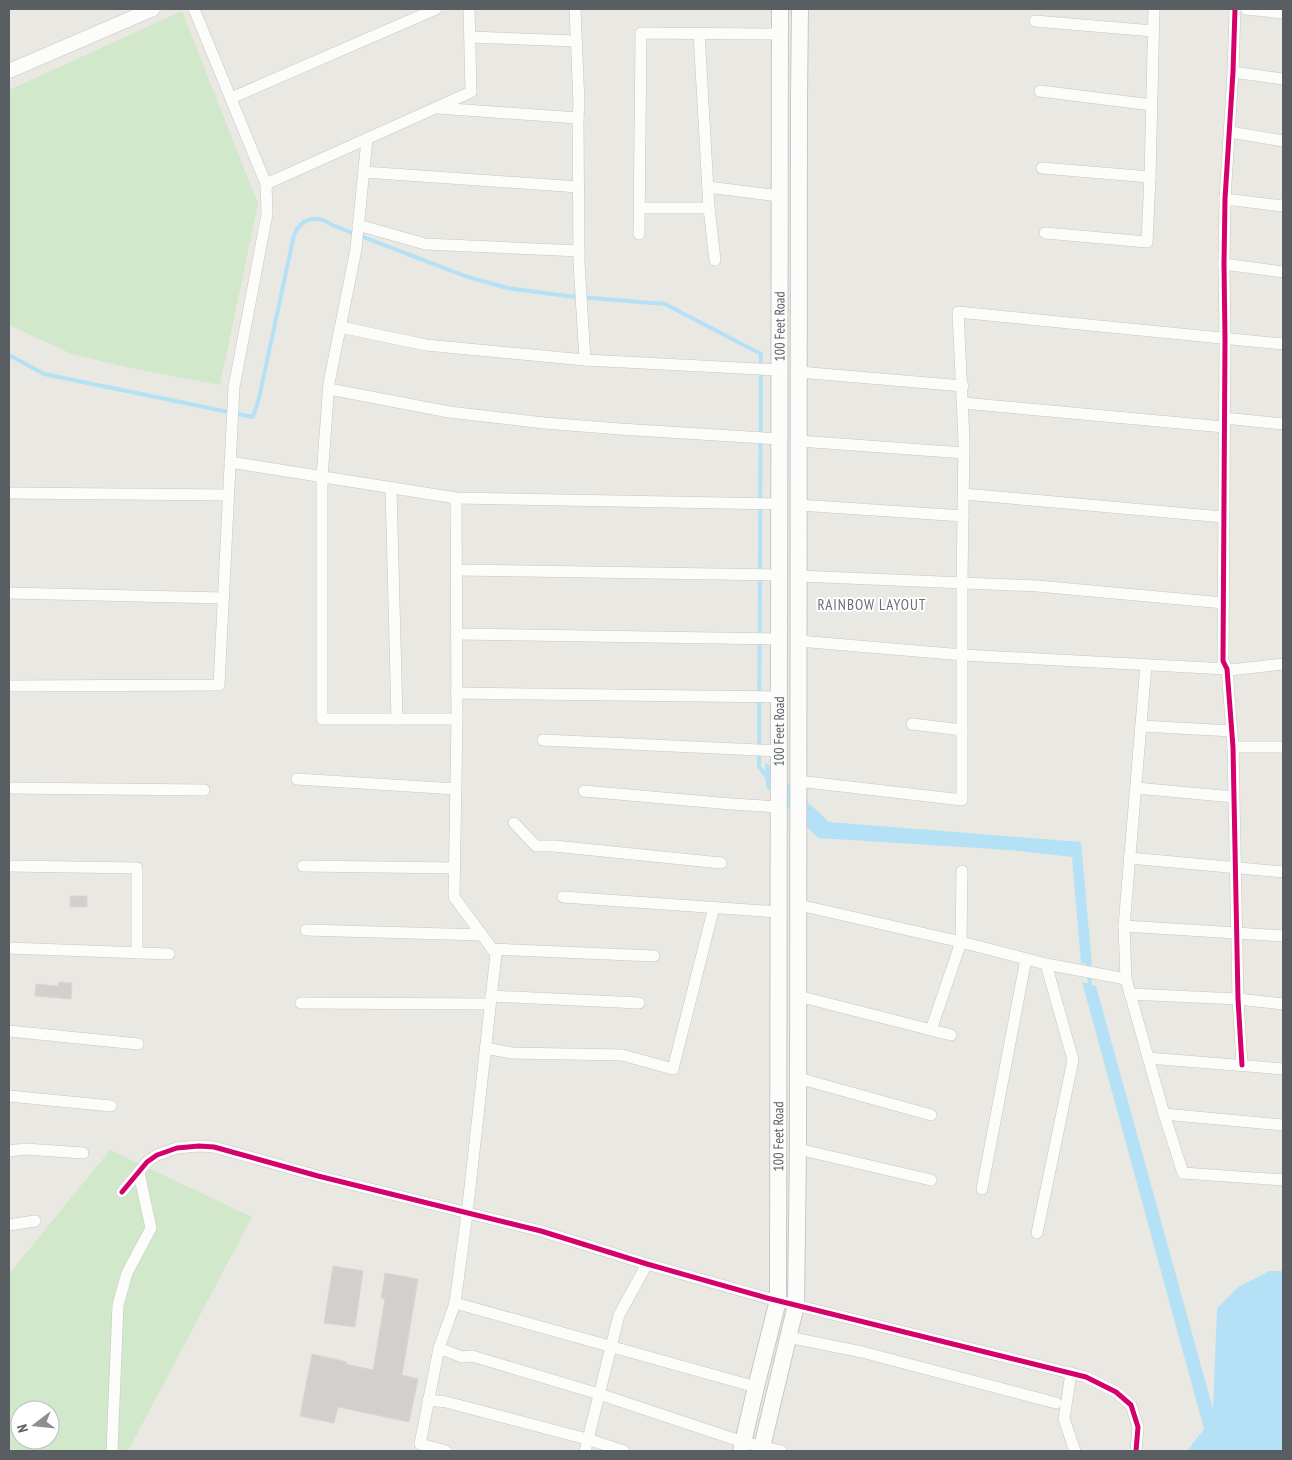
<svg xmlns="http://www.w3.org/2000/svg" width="1292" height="1460" font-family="'PT Sans Narrow',sans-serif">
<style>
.green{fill:#d1e8cb;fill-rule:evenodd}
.water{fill:#b5e1f6}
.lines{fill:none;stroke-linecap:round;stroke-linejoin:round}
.stream{stroke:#b5e1f6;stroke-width:4}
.building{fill:#d1d0cd;stroke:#dad7d2}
.minor-casing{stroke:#c6c6c5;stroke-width:12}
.tertiary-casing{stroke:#c6c6c5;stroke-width:15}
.secondary-casing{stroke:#c7c7c7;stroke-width:18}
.minor{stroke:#fcfcfb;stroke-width:11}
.tertiary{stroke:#fcfcfb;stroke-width:14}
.secondary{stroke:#fcfcfb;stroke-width:16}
.cycleway-casing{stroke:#fff;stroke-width:8}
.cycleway{stroke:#d6006c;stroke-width:5}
.labels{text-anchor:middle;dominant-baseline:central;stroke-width:4;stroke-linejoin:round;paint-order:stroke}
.street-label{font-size:14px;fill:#595e63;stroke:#fff}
.neighbourhood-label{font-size:15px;letter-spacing:1px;fill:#697075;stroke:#fff}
</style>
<rect width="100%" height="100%" fill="#eae8e2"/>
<g class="green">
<path d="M182,11L258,204L220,385L125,367L72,354L9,325V90Z"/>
<path d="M110,1150L252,1217L128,1451H9V1274ZM20,1410H50V1440H20Z"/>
</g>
<g class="water">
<path d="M765,762L829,822L1081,842L1092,965L1081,963L1072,857L1009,850L818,838L766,787Z"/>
<path d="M1082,982L1096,986L1213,1409L1217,1308L1238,1287L1269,1271H1283V1451H1187L1204,1429Z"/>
</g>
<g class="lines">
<g class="stream">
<path d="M9,355L44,374L253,417L259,398L294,235C301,218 317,214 332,225L465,276L507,288L567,296L665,304L761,354L759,767L768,778"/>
<path d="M1088,959L1090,987"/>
</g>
</g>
<g class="building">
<rect x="70" y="896" width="17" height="11"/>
<path d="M59,982L72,983L71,999L35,996L36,984L58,986Z"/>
<path d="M333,1266L363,1271L355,1327L324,1323Z"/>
<path d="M385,1273L418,1279L402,1375L418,1379L409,1422L338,1407L334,1423L300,1416L312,1354L347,1362L346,1364L373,1370L385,1299L381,1298Z"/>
</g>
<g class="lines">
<defs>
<g id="minor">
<path d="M575,9L579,104L578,118L579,262L585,360L779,370"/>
<path d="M1235,9L1233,72L1225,199L1224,264L1225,339L1223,661L1227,669L1233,747L1238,999L1242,1065"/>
<path d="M1246,9L1283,13"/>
<path d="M1035,21L1153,31"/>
<path d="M470,37L576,41"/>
<path d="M1233,72L1283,79"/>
<path d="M1040,91L1152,105"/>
<path d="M231,98L436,9"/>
<path d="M438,108L578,118"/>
<path d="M1230,132L1283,141"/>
<path d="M367,139L356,249L329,383L322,477V719H457L456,498"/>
<path d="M1042,168L1150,177"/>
<path d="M364,172L579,187"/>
<path d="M266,184L471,92L469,9"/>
<path d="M708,187L779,196"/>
<path d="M1225,199L1283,206"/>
<path d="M639,208H709L699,33"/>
<path d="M709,208L715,260"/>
<path d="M358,225L425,244L579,251"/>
<path d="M1045,233L1147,242L1150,177L1154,9"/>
<path d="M639,234L641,33L779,34"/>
<path d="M1224,264L1283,272"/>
<path d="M340,327L426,345L585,360"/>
<path d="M799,372L963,386"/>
<path d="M329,389L449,412L544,423L620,429L779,439"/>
<path d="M963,403L1224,427"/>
<path d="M1224,418L1283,424"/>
<path d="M799,441L964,453"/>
<path d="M230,462L456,498L779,504"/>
<path d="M391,487L397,719"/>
<path d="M9,493L228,495"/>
<path d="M964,494L1223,517"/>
<path d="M799,505L963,516"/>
<path d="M456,570L779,575"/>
<path d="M799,576L1037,586L1224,603"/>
<path d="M9,593L223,598"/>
<path d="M456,634L779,639"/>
<path d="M799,641L963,655L1227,669L1230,670L1283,664"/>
<path d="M1146,665L1124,926L1126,979L1164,1114L1183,1173L1283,1180"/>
<path d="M9,686L219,685L234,387L267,214L266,184L194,9"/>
<path d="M456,693L779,697"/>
<path d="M912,724L962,730"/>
<path d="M1141,726L1232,731"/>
<path d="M543,740L779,751"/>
<path d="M1233,747H1283"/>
<path d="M297,779L456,789"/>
<path d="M798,781L962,800V584L964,440L958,312L1283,344"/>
<path d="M9,788L204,790"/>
<path d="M1136,788L1233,797"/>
<path d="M584,791L731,804L779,807"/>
<path d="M514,823L536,846H554L721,863"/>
<path d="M1129,858L1283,872"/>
<path d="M9,866L137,868V953"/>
<path d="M303,866L455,868"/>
<path d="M563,897L778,912"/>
<path d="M799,905L961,942L962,871"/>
<path d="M1124,926L1283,936"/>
<path d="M306,930L482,935"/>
<path d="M9,948L169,954"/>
<path d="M492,949L654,956"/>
<path d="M1130,994L1238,999L1283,1004"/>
<path d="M491,996L639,1003"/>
<path d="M798,996L951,1035"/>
<path d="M301,1003L490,1004"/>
<path d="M931,1030L961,942L1046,964L1126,979"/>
<path d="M9,1031L138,1044"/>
<path d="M485,1048L512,1053L622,1055L673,1069L714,907"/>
<path d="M1148,1058L1283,1069"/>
<path d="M798,1078L931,1115"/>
<path d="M9,1096L111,1106"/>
<path d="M1164,1114L1283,1125"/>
<path d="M798,1149L931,1180"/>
<path d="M9,1151L25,1149L83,1153"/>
<path d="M982,1189L1026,959"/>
<path d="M122,1192L147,1162L157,1155L177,1148L199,1146L214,1147L318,1176L541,1231L647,1264L767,1298L1086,1377L1116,1392L1131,1405L1138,1427L1136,1451"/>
<path d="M9,1225L35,1221"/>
<path d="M1037,1233L1073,1060L1046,964"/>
<path d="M455,1303L756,1387"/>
<path d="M788,1337L862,1352L1056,1403"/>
<path d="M439,1348L462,1357L472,1356L599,1394L743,1442L781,1451"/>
<path d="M1071,1373L1064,1419L1075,1451"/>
<path d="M428,1400L446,1402L587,1439L624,1451"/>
<path d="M112,1451L118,1305L127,1273L151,1228L139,1173"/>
<path d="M446,1451L420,1444L439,1348L455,1303L467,1214L496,954L454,897L457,719"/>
<path d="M585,1451L619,1315L647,1264"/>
</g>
<path id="tertiary" d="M9,71L153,9"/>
<g id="secondary">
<path id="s1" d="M741,1451L756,1387L778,1300L780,9"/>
<path d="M761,1451L796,1305L798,1149L799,95L800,9"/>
</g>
</defs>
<use href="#minor" class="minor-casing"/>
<use href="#tertiary" class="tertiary-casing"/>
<use href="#secondary" class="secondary-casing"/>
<use href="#minor" class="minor"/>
<use href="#tertiary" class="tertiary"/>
<use href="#secondary" class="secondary"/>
<defs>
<g id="cycleway">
<path d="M1235,9L1233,72L1225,199L1224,264L1225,339L1223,661L1227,669L1233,747L1238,999L1242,1065"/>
<path d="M122,1192L147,1162L157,1155L177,1148L199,1146L214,1147L318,1176L541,1231L647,1264L767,1298L1086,1377L1116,1392L1131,1405L1138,1427L1136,1451"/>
</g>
</defs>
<use href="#cycleway" class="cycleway-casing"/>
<use href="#cycleway" class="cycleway"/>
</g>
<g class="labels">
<g class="street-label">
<text stroke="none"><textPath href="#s1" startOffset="1129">100 Feet Road</textPath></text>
<text stroke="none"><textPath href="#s1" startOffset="724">100 Feet Road</textPath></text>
<text stroke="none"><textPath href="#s1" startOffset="319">100 Feet Road</textPath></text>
</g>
<g class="neighbourhood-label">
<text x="872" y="604">RAINBOW LAYOUT</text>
</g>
</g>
<rect width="1292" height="1460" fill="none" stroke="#595e63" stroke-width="20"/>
<g transform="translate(35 1425) rotate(254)"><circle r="24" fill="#ffffff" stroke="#bdbfc1"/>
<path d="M0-4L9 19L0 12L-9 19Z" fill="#8c8e8f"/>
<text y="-8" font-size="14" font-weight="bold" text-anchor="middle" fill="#595e63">N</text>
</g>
</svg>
